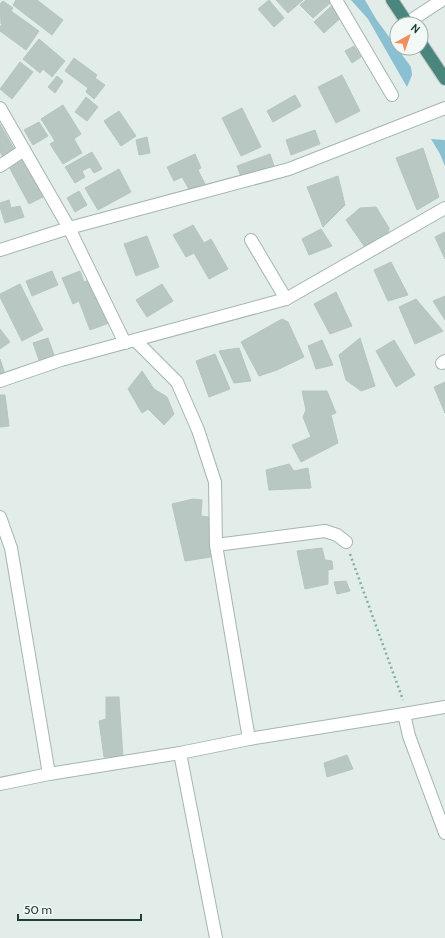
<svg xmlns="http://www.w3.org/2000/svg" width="445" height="938" font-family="Cabin,sans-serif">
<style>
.water{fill:#8ac0d2}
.building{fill:#b8c7c2;stroke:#b5c6c1}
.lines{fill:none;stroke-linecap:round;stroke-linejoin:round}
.minor-casing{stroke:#a5b5b1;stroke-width:14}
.tertiary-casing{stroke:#a5b5b1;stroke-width:14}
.trunk-casing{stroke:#c1c9c8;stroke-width:14}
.path{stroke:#83b0a6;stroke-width:2.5;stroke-dasharray:2 3;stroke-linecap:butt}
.minor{stroke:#fff;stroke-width:12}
.tertiary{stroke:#fff;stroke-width:12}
.trunk{stroke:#4a867e;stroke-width:12}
</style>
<rect width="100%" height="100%" fill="#e2ede9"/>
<g class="water">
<path d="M351,0H365L376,19L411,67L412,75L407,87L368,19Z"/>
<path d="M431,139L445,140V166L440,154Z"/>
</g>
<g class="building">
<path d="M16,0H37L63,20L52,35L13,5Z"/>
<path d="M269,0L284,18L274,27L258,9Z"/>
<path d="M276,0H303L288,13Z"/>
<path d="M306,0H328L330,3L313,18L300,5Z"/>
<path d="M3,1L13,8L1,24L0,4Z"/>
<path d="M336,2L346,13L324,33L314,22Z"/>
<path d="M11,11L39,31L26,50L0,31V27Z"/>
<path d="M39,39L65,61L52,77L43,69L40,73L23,59Z"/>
<path d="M354,46L361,57L352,63L345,51Z"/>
<path d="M74,58L97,75L95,78L105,85L94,99L86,92L88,88L65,71Z"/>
<path d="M20,62L33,72L12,99L0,89Z"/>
<path d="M342,75L360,111L336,123L318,87Z"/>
<path d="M57,76L63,81L55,93L48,87Z"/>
<path d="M295,95L301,106L273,122L267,111Z"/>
<path d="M86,97L98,107L87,121L75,112Z"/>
<path d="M63,105L81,134L74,139L82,153L63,164L50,144L55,141L41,119Z"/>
<path d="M242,108L261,147L241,156L222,118Z"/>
<path d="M119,111L136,136L121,146L104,121Z"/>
<path d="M39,122L48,136L33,145L24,130Z"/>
<path d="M0,124L16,152L4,159L0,152Z"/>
<path d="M315,130L320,144L291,155L286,140Z"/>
<path d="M147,137L150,153L139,155L136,140Z"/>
<path d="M423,148L439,197L417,210L396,158Z"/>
<path d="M92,152L102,169L94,173L90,167L82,171L85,177L75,183L65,167Z"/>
<path d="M195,154L201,168L198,170L205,184L190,191L182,177L174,181L167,167Z"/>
<path d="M270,154L274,166L242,179L237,166Z"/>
<path d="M25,156L47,195L29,204L8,165Z"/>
<path d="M119,169L131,192L98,210L85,188Z"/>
<path d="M338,176L345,205L323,227L307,187Z"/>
<path d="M79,191L87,205L75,212L67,198Z"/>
<path d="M9,200L11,208L20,206L24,217L5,223L0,207V203Z"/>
<path d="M376,207L389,228L388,236L364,246L346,220L360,208Z"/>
<path d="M193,225L204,243L211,239L228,269L209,279L194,253L186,257L173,235Z"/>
<path d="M321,229L332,246L309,255L302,239Z"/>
<path d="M445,232V259L435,237Z"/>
<path d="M147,236L159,267L136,276L124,244Z"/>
<path d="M391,262L408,295L388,301L374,270Z"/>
<path d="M52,271L58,285L32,296L26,281Z"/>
<path d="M80,271L84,282L91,279L109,323L90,330L79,301L73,304L62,278Z"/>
<path d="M20,284L43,330L22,341L0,297V294Z"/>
<path d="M162,284L173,301L147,317L136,300Z"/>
<path d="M336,292L352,326L330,334L314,304Z"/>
<path d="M445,296V320L433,301Z"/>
<path d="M416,299L443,331L415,344L399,307Z"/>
<path d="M282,319L288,322L304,357L277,370L259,376L241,342Z"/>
<path d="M0,329L10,342L0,349Z"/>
<path d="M48,338L54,355L39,360L33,343Z"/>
<path d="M360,338L375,386L361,391L346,380L339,355Z"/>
<path d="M322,340L333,365L316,369L308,346Z"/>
<path d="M394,340L415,375L396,387L376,351Z"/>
<path d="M239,348L251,381L234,383L219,351Z"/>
<path d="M215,354L230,389L209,397L196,361Z"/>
<path d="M0,359L5,374L0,376Z"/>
<path d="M142,371L154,389L167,397L174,414L164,425L148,409L142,413L128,389Z"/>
<path d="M445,382V413L434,387Z"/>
<path d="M302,391H327L336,413L331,415L338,443L301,462L292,445L311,437L303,417L306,410Z"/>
<path d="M0,395H5L9,426L0,427Z"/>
<path d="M289,464L294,471L308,468L311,488L269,490L266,470Z"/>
<path d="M193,499L202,500L201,516L209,517L211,557L185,561L172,504Z"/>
<path d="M322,548L325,560L332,561L333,569L328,570V584L305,589L297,551Z"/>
<path d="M346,581L350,591L337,594L334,582Z"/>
<path d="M106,697H119L123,757H104L99,721L106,719Z"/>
<path d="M347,755L353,769L327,777L324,763Z"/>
</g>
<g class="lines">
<defs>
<g id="minor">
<path d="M336,0L392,95"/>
<path d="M407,23L442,0"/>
<path d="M0,108L69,228L125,343"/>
<path d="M0,166L24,150"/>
<path d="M251,240L286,299"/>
<path d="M135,340L177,382L198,430L215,482L216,545L249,739"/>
<path d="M442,363L445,361"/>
<path d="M0,381L61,360L286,299L445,208"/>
<path d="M0,517L11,548L49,774"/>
<path d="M216,545L325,531L337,535L346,542"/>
<path d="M404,714L445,707"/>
<path d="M180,753L216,938"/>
<path d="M0,784L49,774L180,753L249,739L404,714L409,736L445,833"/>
</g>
<path id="tertiary" d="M0,250L69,228L289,169L445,108"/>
<g id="trunk">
<path d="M392,0L408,24"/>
<path d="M421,43L445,79"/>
</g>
</defs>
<use href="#minor" class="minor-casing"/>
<use href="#tertiary" class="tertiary-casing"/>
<use href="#trunk" class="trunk-casing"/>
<path class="path" d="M350,554L403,700"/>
<use href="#minor" class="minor"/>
<use href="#tertiary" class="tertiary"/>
<use href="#trunk" class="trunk"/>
</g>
<g transform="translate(409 36) rotate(40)"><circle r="19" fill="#f3f9f7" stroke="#9faeab"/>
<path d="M0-3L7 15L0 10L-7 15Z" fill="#f28e5b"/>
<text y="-6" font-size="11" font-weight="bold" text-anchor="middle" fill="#223e39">N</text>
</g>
<path d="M18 914v6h123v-6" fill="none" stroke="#223e39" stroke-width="2"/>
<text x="24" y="914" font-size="12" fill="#223e39" stroke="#f3f9f7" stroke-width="3" paint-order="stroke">50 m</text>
</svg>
